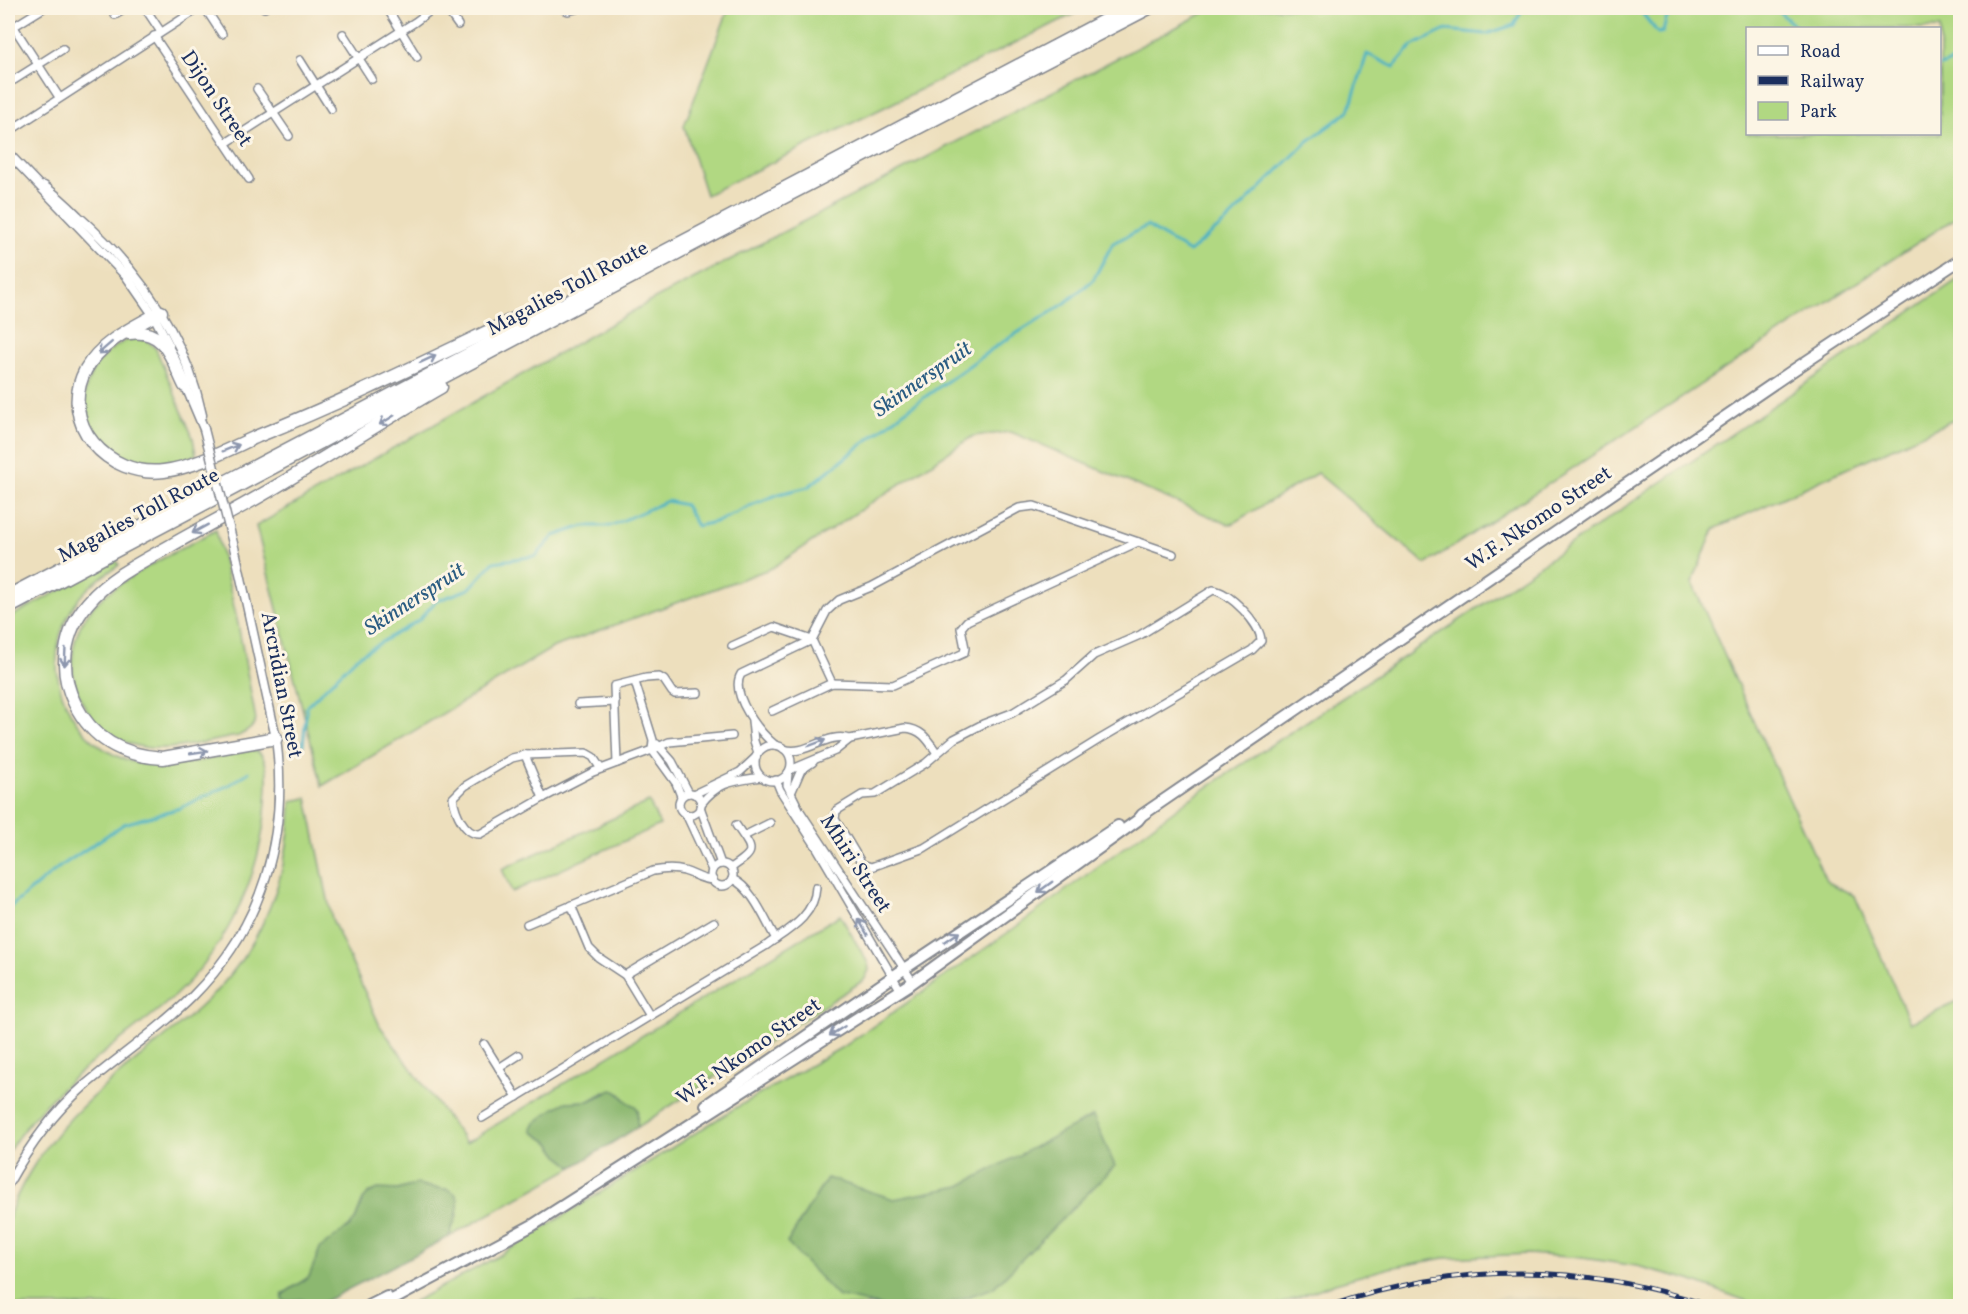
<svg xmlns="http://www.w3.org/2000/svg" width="1968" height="1314" font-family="Vollkorn,serif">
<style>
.built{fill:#ded3b6}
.green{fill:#b1d882;stroke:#668470;stroke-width:1.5;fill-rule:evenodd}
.forest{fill:#8cb870;stroke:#547467;stroke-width:1.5}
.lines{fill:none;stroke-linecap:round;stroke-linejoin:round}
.stream{stroke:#45b0c4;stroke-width:3}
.minor-casing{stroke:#84878e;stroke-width:10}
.tertiary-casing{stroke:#84878e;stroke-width:11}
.secondary-casing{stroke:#84878e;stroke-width:14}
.motorway-casing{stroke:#84878e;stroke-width:15}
.minor{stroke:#fff;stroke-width:7}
.tertiary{stroke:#fff;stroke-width:8}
.secondary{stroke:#fff;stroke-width:10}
.motorway{stroke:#fff;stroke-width:12}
.rail-casing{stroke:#1b2f5e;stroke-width:5}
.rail{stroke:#fcf5e5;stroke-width:3;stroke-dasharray:9;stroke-linecap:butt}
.tertiary-bridge-casing{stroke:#84878e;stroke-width:11;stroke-linecap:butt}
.tertiary-bridge{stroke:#fff;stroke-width:8}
.oneway{stroke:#8d97ae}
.labels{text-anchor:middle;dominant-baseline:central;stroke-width:6;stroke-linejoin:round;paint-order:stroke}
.street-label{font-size:21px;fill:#1b2f5e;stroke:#fcf5e5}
.water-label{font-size:22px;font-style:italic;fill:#2a5c82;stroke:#fcf5e5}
</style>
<rect width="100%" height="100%" fill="#fcf5e5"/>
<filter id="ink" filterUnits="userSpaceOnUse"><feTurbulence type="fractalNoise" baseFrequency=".0167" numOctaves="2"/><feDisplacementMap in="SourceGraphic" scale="12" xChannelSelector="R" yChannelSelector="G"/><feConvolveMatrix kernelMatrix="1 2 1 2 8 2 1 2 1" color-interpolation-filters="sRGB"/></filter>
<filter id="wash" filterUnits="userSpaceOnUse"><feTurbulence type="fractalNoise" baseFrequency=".008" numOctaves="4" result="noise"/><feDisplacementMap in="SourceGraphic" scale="24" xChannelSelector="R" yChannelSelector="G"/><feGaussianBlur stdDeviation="1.35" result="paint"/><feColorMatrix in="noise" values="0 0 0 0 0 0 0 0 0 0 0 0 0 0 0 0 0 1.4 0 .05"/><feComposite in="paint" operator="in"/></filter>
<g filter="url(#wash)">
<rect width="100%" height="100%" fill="#eddfbd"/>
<path class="built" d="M1507,1296L1579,1299L1616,1306H1440L1486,1298Z"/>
<g class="green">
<path d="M729,8H1086L706,195L684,126Z"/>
<path d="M1213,8H1960V215L1426,564L1317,473L1230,525L1011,432L973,436L772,568L554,647L322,786L256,526L649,302ZM1748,28H1940V134H1748Z"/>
<path d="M1960,278V417L1714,529L1692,583L1826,881L1855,896L1910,1023L1960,1000V1306H1760L1690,1280L1637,1266L1583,1258L1528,1254L1444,1258L1389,1268L1335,1283L1275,1306H406L502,1254L732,1110L846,1045L1013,929L1188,800L1451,626Z"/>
<path d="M134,338L147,340L156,349L193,438L196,455C160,469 110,466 90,426C72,392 99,347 134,338Z"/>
<path d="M216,530L238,624L256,720C253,729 246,732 238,736C209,741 171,752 142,747C79,735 50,658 92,608C118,578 180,550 216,530Z"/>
<path d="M116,560L119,565C99,578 81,591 70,612C36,671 71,748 137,763C173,771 214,757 250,750L257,751C271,760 267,787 266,802C261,881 223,956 162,1007C107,1052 46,1091 8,1152V618Z"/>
<path d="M307,798L332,919L380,1026L466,1143L840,915L868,963L869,970L864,980L638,1127L636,1120L638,1110L627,1102L621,1094L604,1092L589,1101L566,1102L533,1132L550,1143L560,1157L573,1167L449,1237L458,1213L446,1189H432L417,1184L398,1190H379L363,1200L355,1220L349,1227L321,1248L309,1277L283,1294L304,1300L310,1306H8C8,1282 4,1248 8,1225C10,1204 27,1176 38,1159C80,1095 145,1058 200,1007C259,954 289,881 291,801Z"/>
<path d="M649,802L660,825L512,892L502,869Z"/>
</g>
<g class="forest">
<path d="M612,1090C621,1092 621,1097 628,1102C629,1104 635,1105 636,1107C639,1111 636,1122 638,1127L573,1167L560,1157L550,1143L533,1132L532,1129L535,1123L553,1109L566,1102L589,1101Z"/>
<path d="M1093,1116L1115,1166L993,1288L941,1306H881L837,1296L787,1243L827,1178L894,1199L960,1186Z"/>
<path d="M417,1184C429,1188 433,1187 445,1189C470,1193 453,1222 449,1237L316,1306H310C304,1296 295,1300 286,1302L282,1299L283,1294L309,1277L320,1248L349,1227L355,1220L363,1200L369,1193L378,1189L398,1190Z"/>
</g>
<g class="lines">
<g class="stream">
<path d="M1638,8L1658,33L1663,32L1666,20L1673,8"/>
<path d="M1775,8L1797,28"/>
<path d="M1940,66L1960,59"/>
<path d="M303,745L307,706L358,656L419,620L436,601L469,589L494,562L536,556L554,536L584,526H610L667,501L685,505L697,526L719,521L754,504L779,494L808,487L901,414L998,345L1064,304L1093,280L1113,243L1147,226L1189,252L1228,220L1307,142L1349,111L1367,54L1394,67L1412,46L1446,30L1486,34L1514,25L1523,8"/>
<path d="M8,909L58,868L124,824L180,808L229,785L249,772"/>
</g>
</g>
</g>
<g filter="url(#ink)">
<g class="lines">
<defs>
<g id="minor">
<path d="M145,8L161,32"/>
<path d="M205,8L222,34"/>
<path d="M264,8H265"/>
<path d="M387,8L417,57"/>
<path d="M446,8L458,25"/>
<path d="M561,8L568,11L580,8"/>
<path d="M115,15L127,8"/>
<path d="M8,18L59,97"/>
<path d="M8,30L42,9"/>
<path d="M343,34L372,79"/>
<path d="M154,36L249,179"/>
<path d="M300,60L331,109"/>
<path d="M14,80L63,49"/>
<path d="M257,89L289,136"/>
<path d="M8,132L199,8"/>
<path d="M226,143L415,22L434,8"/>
<path d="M1213,590C1229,592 1261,624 1261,641L1252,650L1100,739L924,848L871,867L862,864L835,819L836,811L862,795L875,794L926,763L954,739L983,724L1012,713L1066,680L1094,655L1140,635Z"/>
<path d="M732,646L774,627L812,640L832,683"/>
<path d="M635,682L653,740L652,750L676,783L681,796"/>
<path d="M578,704L615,702"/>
<path d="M772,711L832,683L893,685L964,653L965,648L961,628L967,621L1138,542"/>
<path d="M752,721L754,741L758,753"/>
<path d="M657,744L672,761L689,793"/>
<path d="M775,745C760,733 729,694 741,674L812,640L827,611L839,600L871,587L1019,508L1034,506L1173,554"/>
<circle cx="773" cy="763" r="18"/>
<path d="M784,749C806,757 827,731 850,739"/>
<path d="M525,755L543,798"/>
<path d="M617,763L614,686L646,678L659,677L664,680L672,692L675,694L698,693"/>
<path d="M601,769L593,757L586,753L525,755L512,758L465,786L453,798C455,811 464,835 480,834L543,798L593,772L652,750L669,742L732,736"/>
<path d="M790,770L835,751L850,739L905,728C922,729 928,740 937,753"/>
<path d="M788,773L787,785L800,811L913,982"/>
<path d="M776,780L780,790L816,846L901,991"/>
<path d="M791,793L801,770L813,762"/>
<circle cx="690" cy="804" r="11"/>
<path d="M694,794L740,772L756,757"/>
<path d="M701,804C718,781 735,781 761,777"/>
<path d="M700,807L721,864"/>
<path d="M686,814L712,870"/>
<path d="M744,836L770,823"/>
<circle cx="722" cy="875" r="11"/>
<path d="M731,868C758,850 753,851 736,825"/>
<path d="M732,879C752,887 765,920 776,939"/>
<path d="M571,905L589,948L598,957L625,975L650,1016"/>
<path d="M527,924L653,871C663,869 674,868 684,871C695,874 701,880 713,880"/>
<path d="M625,975L714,922"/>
<path d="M484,1044L517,1097"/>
<path d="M499,1068L519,1055"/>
<path d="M482,1118L767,945C788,930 815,916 816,887"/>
</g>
<g id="tertiary">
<path d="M8,153L127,277L154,316L169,345"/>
<path d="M44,186C56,195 67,205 78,216C138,269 185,335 202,415"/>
<path d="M184,382L204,429"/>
<path d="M8,1184C28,1148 52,1114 83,1087C119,1056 159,1030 192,997C263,926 289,836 276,738L236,555"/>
</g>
<g id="secondary">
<path d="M706,1105L904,969L1118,826"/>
<path d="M369,1306L387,1297"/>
<path d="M381,1306L533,1225L909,985L1138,820L1142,815L1795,369L1960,260"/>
</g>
<g id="motorway">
<path d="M161,312C134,327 102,341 86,369C57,423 108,478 164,471C196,467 229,449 258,436C358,396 454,347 552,301"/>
<path d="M129,333C166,328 171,358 185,386"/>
<path d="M8,596L1128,8"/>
<path d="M8,608L711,235L1149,8"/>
<path d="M276,738L163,758C124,756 93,740 75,704C58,671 63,632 88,603C109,578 141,562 170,546C205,526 242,507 277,486C332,454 385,419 441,387"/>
</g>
</defs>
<use href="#minor" class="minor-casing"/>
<use href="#tertiary" class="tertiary-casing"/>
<use href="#secondary" class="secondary-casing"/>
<use href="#motorway" class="motorway-casing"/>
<use href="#minor" class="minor"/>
<use href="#tertiary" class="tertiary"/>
<use href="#secondary" class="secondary"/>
<use href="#motorway" class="motorway"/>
<defs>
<path id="rail" d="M1329,1306C1458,1262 1581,1262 1710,1306"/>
</defs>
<use href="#rail" class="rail-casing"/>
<use href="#rail" class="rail"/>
<defs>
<path id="tertiary-bridge" d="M204,429L236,555"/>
</defs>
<use href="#tertiary-bridge" class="tertiary-bridge-casing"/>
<use href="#tertiary-bridge" class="tertiary-bridge"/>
</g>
<defs><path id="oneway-shaft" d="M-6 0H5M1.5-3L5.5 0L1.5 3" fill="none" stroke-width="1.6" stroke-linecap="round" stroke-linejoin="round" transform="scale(1.5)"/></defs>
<g class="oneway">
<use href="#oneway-shaft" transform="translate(105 348) rotate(139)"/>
<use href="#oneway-shaft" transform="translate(428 359) rotate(-25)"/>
<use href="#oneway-shaft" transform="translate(387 420) rotate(148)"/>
<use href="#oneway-shaft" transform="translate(231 448) rotate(-22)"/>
<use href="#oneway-shaft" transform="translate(200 529) rotate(151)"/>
<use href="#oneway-shaft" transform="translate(65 657) rotate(93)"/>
<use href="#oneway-shaft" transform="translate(817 743) rotate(-20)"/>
<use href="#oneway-shaft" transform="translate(199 752) rotate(-9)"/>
<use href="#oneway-shaft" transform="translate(1045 887) rotate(144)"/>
<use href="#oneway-shaft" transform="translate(863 927) rotate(-120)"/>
<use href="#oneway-shaft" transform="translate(952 937) rotate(-34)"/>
<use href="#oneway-shaft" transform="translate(837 1031) rotate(148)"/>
</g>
</g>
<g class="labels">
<g class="street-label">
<text transform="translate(216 99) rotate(56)">Dijon Street</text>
<text transform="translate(568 289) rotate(-28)">Magalies Toll Route</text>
<text transform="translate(139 516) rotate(-28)">Magalies Toll Route</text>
<text transform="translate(1539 519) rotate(-34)">W.F. Nkomo Street</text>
<text transform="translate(281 685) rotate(79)">Arcridian Street</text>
<text transform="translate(855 864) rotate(57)">Mhiri Street</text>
<text transform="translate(749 1052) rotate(-35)">W.F. Nkomo Street</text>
</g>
<g class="water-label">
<text transform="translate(923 380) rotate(-35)">Skinnerspruit</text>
<text transform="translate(415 600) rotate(-33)">Skinnerspruit</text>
</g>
</g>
<rect width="1968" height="1314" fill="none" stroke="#fcf5e5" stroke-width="30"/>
<rect x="1746" y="27" width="195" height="108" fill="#fcf5e5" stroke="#a2a6af" stroke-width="1.5"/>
<rect x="1758" y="46" width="30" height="9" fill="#ffffff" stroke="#a2a6af" stroke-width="1.5"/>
<text x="1800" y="57" font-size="18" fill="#1b2f5e">Road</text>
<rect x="1758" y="76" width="30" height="9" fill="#1b2f5e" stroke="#a2a6af" stroke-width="1.5"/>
<text x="1800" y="87" font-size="18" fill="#1b2f5e">Railway</text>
<rect x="1758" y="102" width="30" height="18" fill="#b1d882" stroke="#a2a6af" stroke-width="1.5"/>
<text x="1800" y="117" font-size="18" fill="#1b2f5e">Park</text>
</svg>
